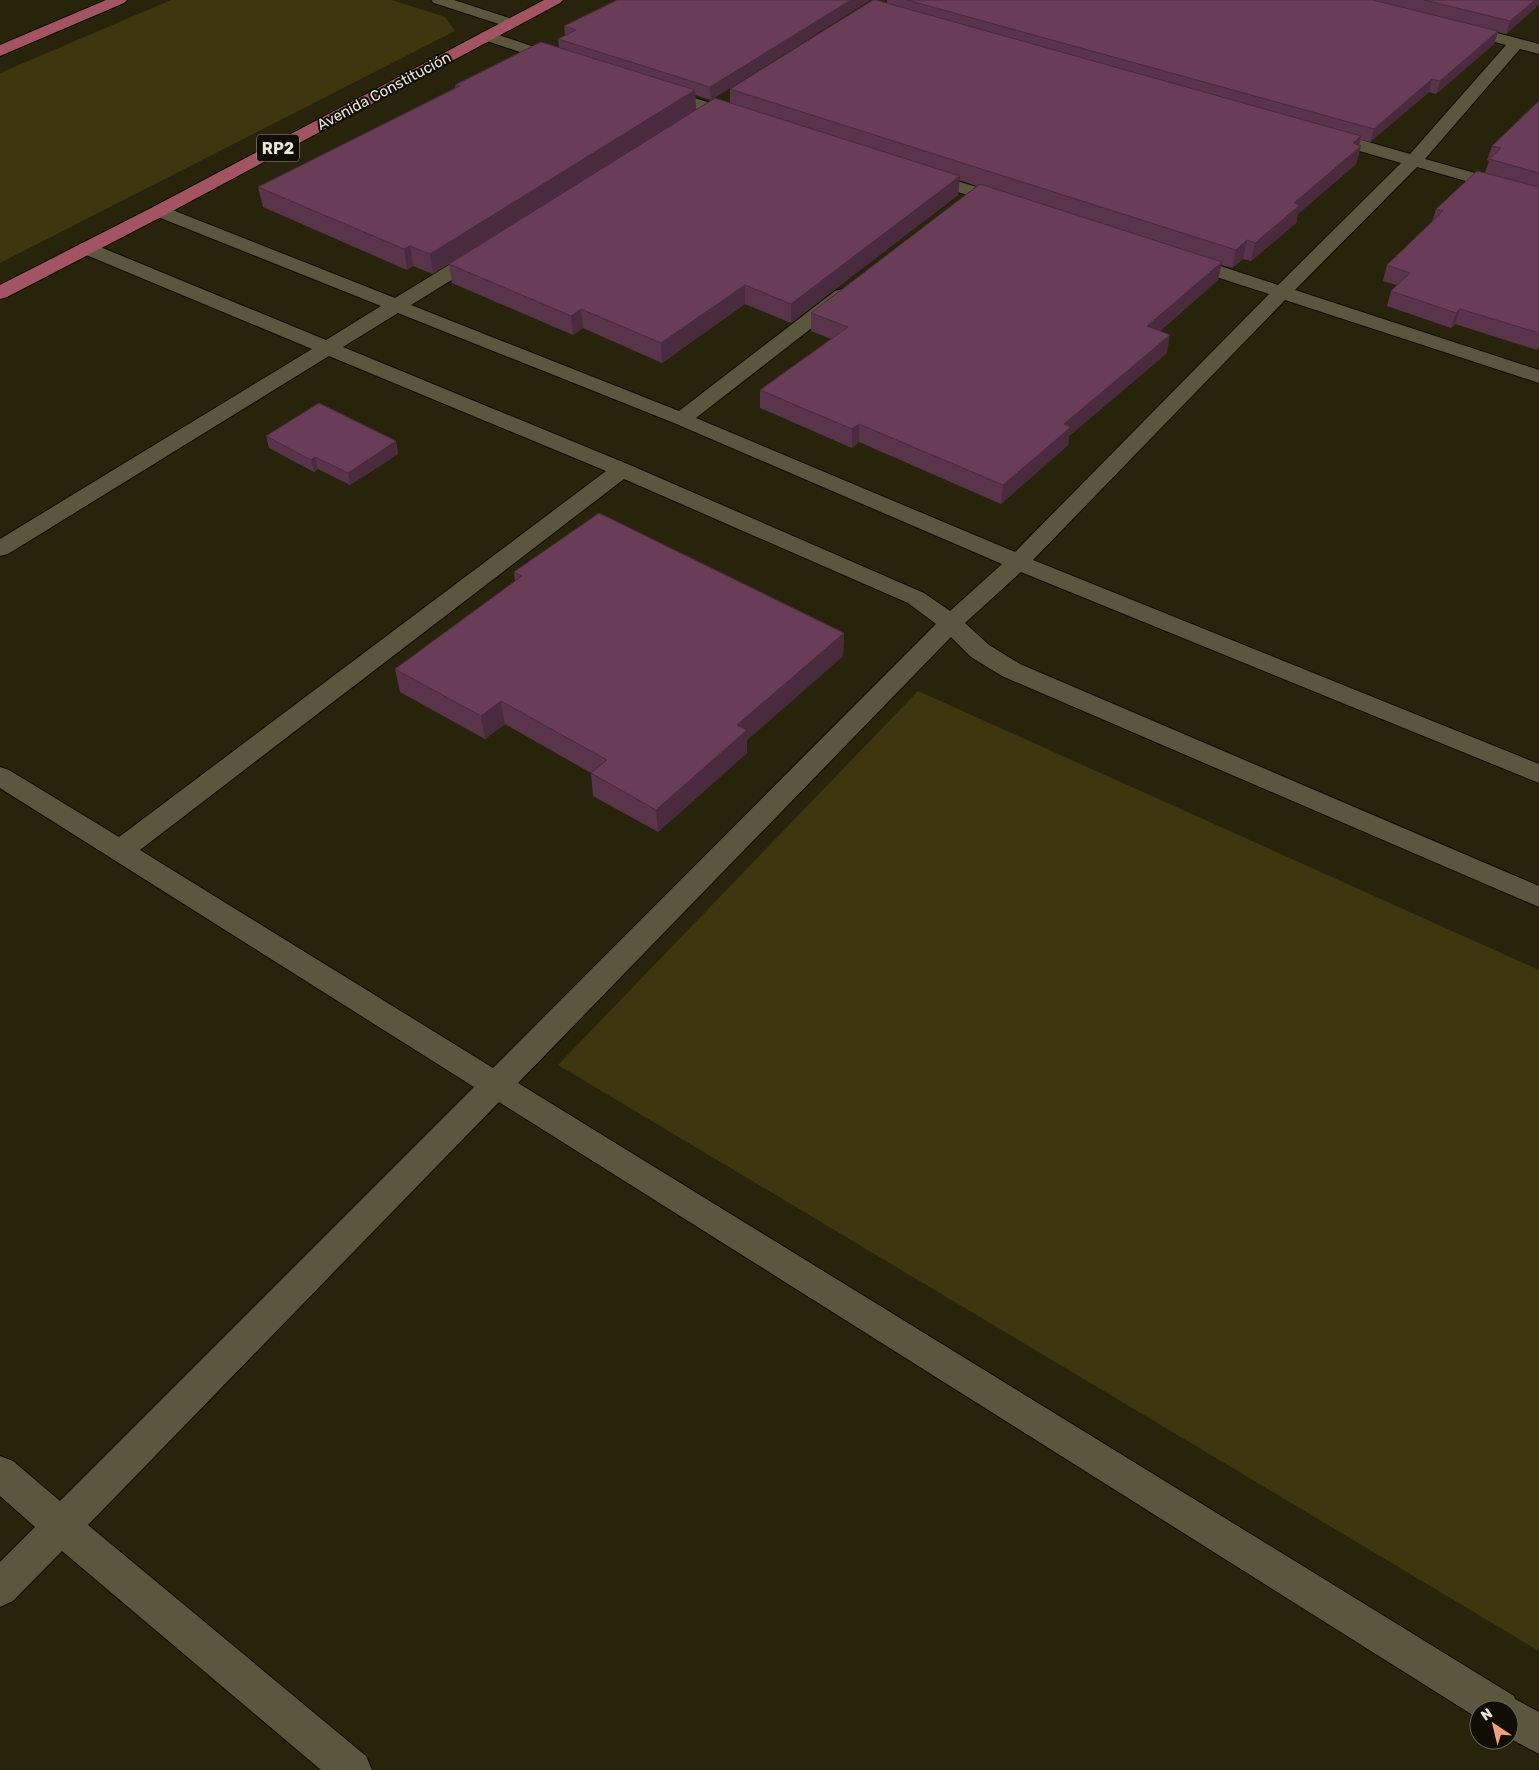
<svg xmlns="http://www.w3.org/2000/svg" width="1539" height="1770" font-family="Rubik,sans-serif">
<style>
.green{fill:#3d360e}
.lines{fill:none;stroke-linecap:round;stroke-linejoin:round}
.minor-casing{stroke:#110d00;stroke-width:2}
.primary-casing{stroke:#110d00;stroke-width:2}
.minor{fill:#5b563e;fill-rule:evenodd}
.primary{fill:#a25462;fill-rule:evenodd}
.wall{fill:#5a344b}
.shaded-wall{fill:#4a2a3d}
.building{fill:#693c57;stroke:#4a2a3d}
.labels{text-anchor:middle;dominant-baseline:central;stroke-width:4;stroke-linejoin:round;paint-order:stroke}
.far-street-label{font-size:15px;fill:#e9e7d8;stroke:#0f0d04}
.shield{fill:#0f0d04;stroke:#a8a698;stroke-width:1}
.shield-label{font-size:16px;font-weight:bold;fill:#e9e7d8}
</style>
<rect width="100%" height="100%" fill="#28240c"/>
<g class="green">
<path d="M171,0H392L445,17L455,31L0,263V73Z"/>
<path d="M918,691L1539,970V1651L558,1065Z"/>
</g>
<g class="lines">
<defs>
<g id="minor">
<path d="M431,0H454L515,20L518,23L515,26H505L434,3Z"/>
<path d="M487,31L567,58L569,61L567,64L561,66L481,39L479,36L481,33Z"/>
<path d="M1497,33L1539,44V54L1520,49L1425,159L1539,191V202L1417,167L1295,290L1539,370V383L1285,300L1033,560L1539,764V783L1021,572L965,623L989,645L1020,664L1539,886V907L1002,676L971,657L951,637L518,1083L1514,1696L1515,1699L1539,1712V1754L1509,1738V1710H1479V1719L499,1102L88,1525L366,1756L372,1770H321L62,1551L13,1601L0,1607V1562L35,1527L0,1496V1456L13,1461L60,1501L474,1087L0,788V767L9,770L119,837L606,471L329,356L8,554L0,556V539L312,349L79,252L77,248L79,244L86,242L93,244L326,340L381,306L153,215L150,211L153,207L159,206L165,207L395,298L475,249L482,247L489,249L491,253L489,257L411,305L679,411L835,291L842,289L849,291L852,295L849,299L696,418L1015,552L1269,294L1179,265L1177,261L1179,257L1186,255L1193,257L1278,285L1401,163L1318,139L1315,135L1318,131H1330L1410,154L1506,45L1491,41L1489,38L1491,35ZM398,313L674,423L1002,564L950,611L924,593L630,465L343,347ZM624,479L908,603L936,624L493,1068L140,850Z"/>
<path d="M659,87L743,113L745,117L743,121L737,122L653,95L651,92L653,89Z"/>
<path d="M924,171L1013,198L1016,202L1013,206L1007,207L918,180L915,176L918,172Z"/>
</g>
<g id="primary">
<path d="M106,0H127L124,3L0,56V45Z"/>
<path d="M544,0H563L560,3L165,215L7,297L0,299V285L153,207Z"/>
</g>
</defs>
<use href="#minor" class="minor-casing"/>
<use href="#primary" class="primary-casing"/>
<use href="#minor" class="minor"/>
<use href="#primary" class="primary"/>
</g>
<g class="wall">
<path d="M870,0L711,100L695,95L696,110L540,207L730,103V89L887,3V0H1539L1506,34L1498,32L1494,44L1436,94L1429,92L1370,142L1361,140L1359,145L1361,146L1356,164L1298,214L1296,223L1251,261L1243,259L1232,268L1221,265L1218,280L1160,331L1167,353L1069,436L1068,445L1001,504L859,442L852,448L760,408V390L831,339L811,331V313L977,186L959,180L958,195L791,323L745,304L662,363L583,328L573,335L452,283L449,264L433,274L413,266L407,270L263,207L258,187L455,88V85L559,47L558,39L565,36L564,26Z"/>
<path d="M1539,101V347L1537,350L1455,324L1451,328L1387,306L1391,291L1397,285L1383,281L1387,265L1432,222L1436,209L1485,173L1489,161L1487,160L1492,146Z"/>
<path d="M266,436L396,441L398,454L350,485L318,469L314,472L269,448Z"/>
<path d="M514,572L844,633L843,656L747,740V753L658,832L593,796L591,773L505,724L485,739L400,692L395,669L515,581Z"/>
</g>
<g class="shaded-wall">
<path d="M851,0H870L711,100L710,87Z"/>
<path d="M1535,0H1539V5L1506,34L1510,21Z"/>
<path d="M1498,31L1494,44L1436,94L1440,81Z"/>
<path d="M1432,79L1429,92L1370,142L1374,129Z"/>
<path d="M695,90L696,110L433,274L430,254Z"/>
<path d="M1361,136L1358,148L1361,146L1356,164L1298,214L1296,223L1251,261L1255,243L1353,143Z"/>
<path d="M960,176L958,195L791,323V304Z"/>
<path d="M1247,240L1243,259L1232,268L1236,250Z"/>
<path d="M410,246L413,266L407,270L404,249Z"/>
<path d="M1222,262L1218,280L1144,344L1147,326Z"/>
<path d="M745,285V304L662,363L661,343Z"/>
<path d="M581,309L583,328L573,335L571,316Z"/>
<path d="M1460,309L1455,324L1451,328L1456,313Z"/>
<path d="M1170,335L1167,353L1069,436L1068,445L1001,504L1003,485L1064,424Z"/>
<path d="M859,424V442L852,448V429Z"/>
<path d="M396,441L398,454L350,485L348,473Z"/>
<path d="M315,457L318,469L314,472L311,460Z"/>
<path d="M844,633L843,656L747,740V753L658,832L656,810L737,725Z"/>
<path d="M501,701L505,724L485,739L481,716Z"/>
</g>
<g class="building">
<path d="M617,0H851L710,87L558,39L576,30L564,26Z"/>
<path d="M873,0H876L1361,136L1353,143L1361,146L1294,203L1300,205L1255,243L1247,240L1236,250L730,89Z"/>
<path d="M907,0H1373L1498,31L1440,81L1432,79L1374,129Z"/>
<path d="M1424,0H1535L1510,21Z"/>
<path d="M541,42L695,90L430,254L410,246L404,249L258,187L460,86L455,85Z"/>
<path d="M715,98L960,176L791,304L745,285L661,343L581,309L571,316L449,264Z"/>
<path d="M1539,101V173L1489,159L1501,148L1492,146Z"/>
<path d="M1477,171L1539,187V333L1460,309L1456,313L1391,291L1410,273L1387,265L1443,211L1436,209Z"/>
<path d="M980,184L1222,262L1147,326L1170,335L1064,424L1071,427L1003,485L859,424L852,429L760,390L848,327L811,313Z"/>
<path d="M319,403L396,441L348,473L315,457L311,460L266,436Z"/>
<path d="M599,513L844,633L737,725L747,730L656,810L591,773L607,760L501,701L481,716L395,669L522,576L514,572Z"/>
</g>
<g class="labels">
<g class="far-street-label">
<text transform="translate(384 91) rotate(-28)">Avenida Constitución</text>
</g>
<rect class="shield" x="257" y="134.5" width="42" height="27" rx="4"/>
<g class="shield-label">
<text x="278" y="148">RP2</text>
</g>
</g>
<g transform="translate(1494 1725) rotate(325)"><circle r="24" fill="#0f0d04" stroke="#666459"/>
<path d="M0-4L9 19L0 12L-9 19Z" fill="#f39f84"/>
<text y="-8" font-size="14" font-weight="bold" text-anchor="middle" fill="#e9e7d8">N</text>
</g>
</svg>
